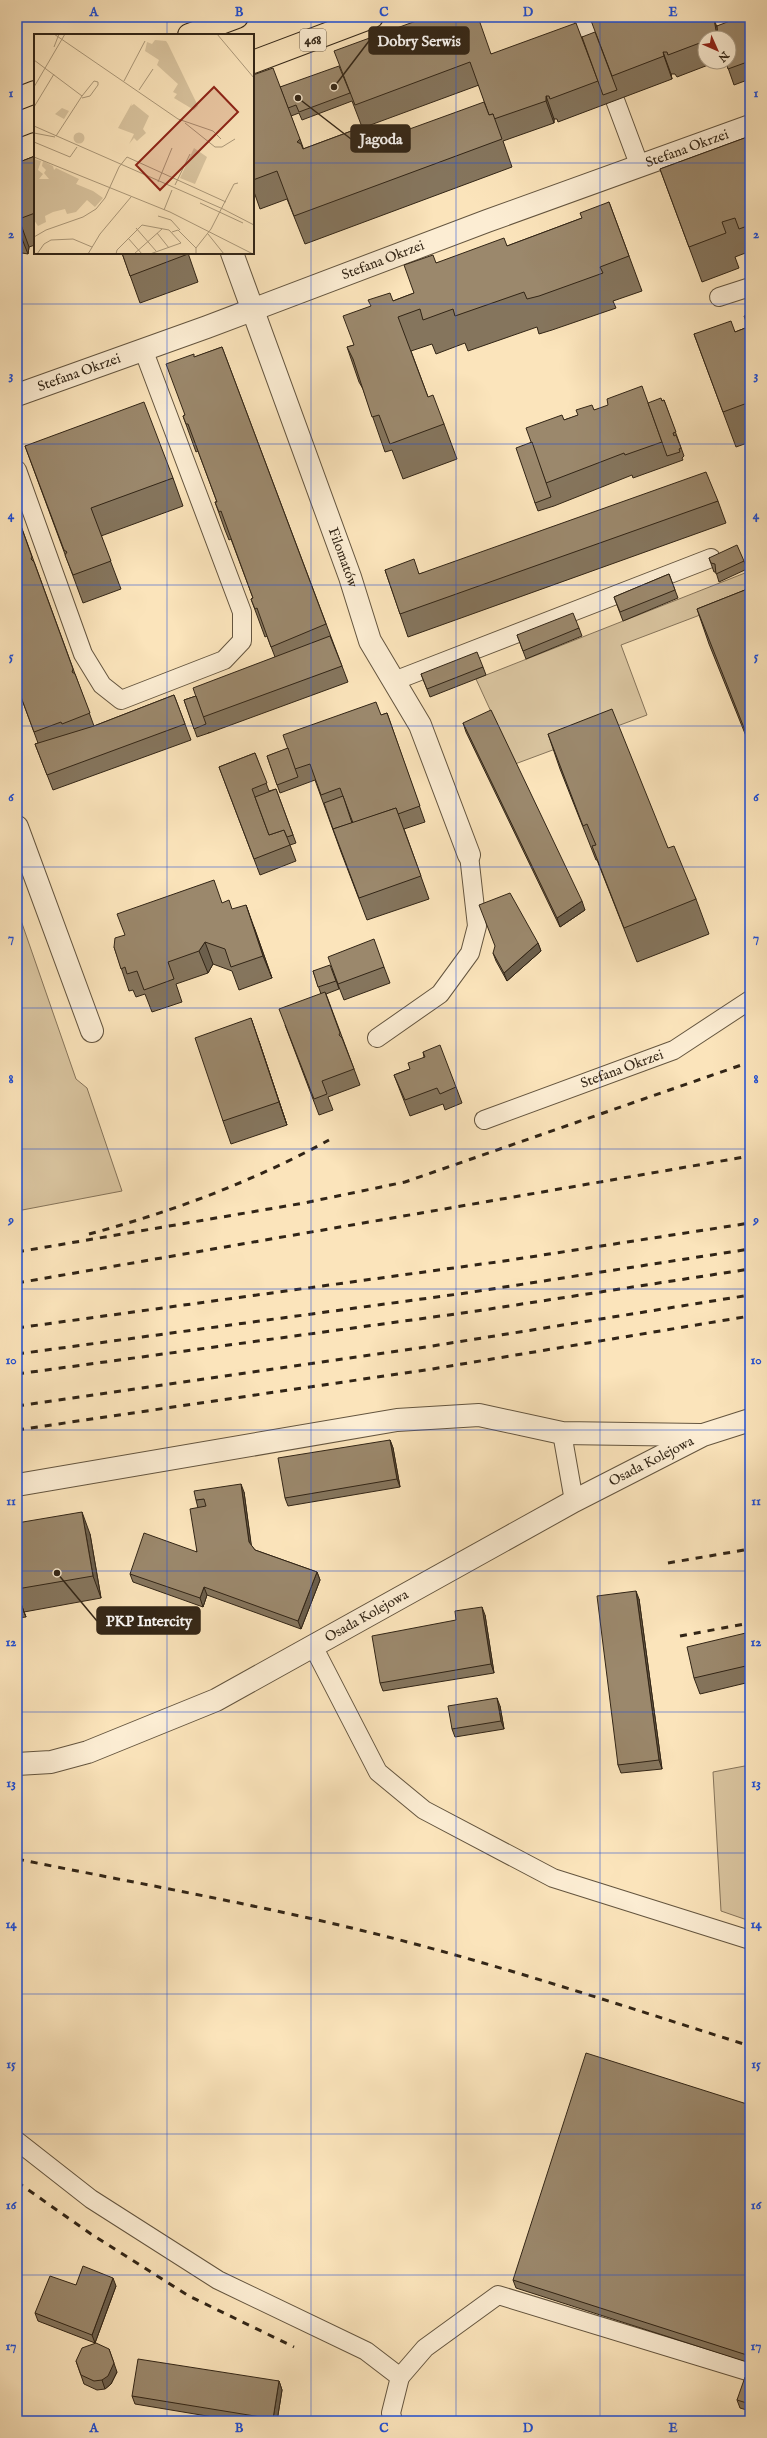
<svg xmlns="http://www.w3.org/2000/svg" width="767" height="2438" font-family="'IM FELL English',serif">
<style>
.green{fill:#d9c49f;stroke:#86745a}
.lines{fill:none;stroke-linecap:round;stroke-linejoin:round}
.service-casing{stroke:#64553f;stroke-width:20}
.minor-casing{stroke:#64553f;stroke-width:24}
.primary-casing{stroke:#322516;stroke-width:24}
.service{stroke:#fcedd3;stroke-width:18}
.minor{stroke:#fcedd3;stroke-width:22}
.primary{stroke:#fbe4bb;stroke-width:22}
.rail{stroke:#322516;stroke-width:3;stroke-dasharray:7 7;stroke-linecap:butt}
.wall{fill:#85755d;stroke:#322516;fill-rule:evenodd}
.shaded-wall{fill:#6c5f4c;stroke:#322516}
.building{fill:#9b886c;stroke:#322516}
.grid{fill:none;stroke:#1d4ed8;stroke-width:1;stroke-opacity:0.55}
.labels{text-anchor:middle;dominant-baseline:central;stroke-width:3;stroke-linejoin:round;paint-order:stroke}
.shield{fill:#fcedd3;stroke:#6f614f;stroke-width:1}
.shield-label{font-size:13px;font-weight:bold;fill:#322516}
.street-label{font-size:14px;fill:#322516;stroke:#fcedd3}
.inset-road{fill:none;stroke:#ab9879;stroke-width:1}
.view{fill:#8f2418;fill-opacity:0.15;stroke:#8f2418;stroke-width:2}
.inset-edge{fill:none;stroke:#322516;stroke-width:2}
.leader{fill:none;stroke:#322516;stroke-width:1.5}
.callout-dot{fill:#322516;stroke:#fcedd3;stroke-width:1.5}
.callout{fill:#322516;stroke:#322516;stroke-width:1.5}
.callout-label{font-size:15px;text-anchor:middle;font-weight:bold;fill:#fff}
.neatline{fill:none;stroke:#1d4ed8;stroke-width:1.5}
.grid-label{font-size:13px;text-anchor:middle;font-weight:bold;fill:#1d4ed8}
</style>
<rect width="100%" height="100%" fill="#fbe4bb"/>
<filter id="stains"><feTurbulence type="fractalNoise" baseFrequency=".005" numOctaves="4"/><feColorMatrix values="0 0 0 0 .2 0 0 0 0 .09 0 0 0 0 .02 0 0 0 .5 -.17"/></filter>
<radialGradient id="worn" r=".72"><stop offset=".6" stop-color="#630" stop-opacity="0"/><stop offset="1" stop-color="#630" stop-opacity=".3"/></radialGradient>
<g class="green">
<path d="M750,571V596L621,645L647,715L515,764L476,679Z"/>
<path d="M17,909L76,1079L87,1088L122,1191L17,1211Z"/>
<path d="M750,1765V1921L721,1911L713,1772Z"/>
</g>
<g class="lines">
<defs>
<g id="service">
<path d="M583,17L593,42"/>
<path d="M615,100L640,167"/>
<path d="M719,297L750,287"/>
<path d="M17,470L83,654L102,685L121,700L224,660L242,641V612L143,349"/>
<path d="M394,681L711,558"/>
<path d="M377,1038L440,994L470,953L477,926L469,855"/>
<path id="s1" d="M484,1120L674,1050L750,1000"/>
<path d="M562,1433L574,1501"/>
<path d="M313,1646L378,1772L424,1810L553,1878L750,1940"/>
<path d="M17,2141L91,2199L218,2280L366,2351L400,2377L391,2413L393,2421"/>
<path d="M400,2377L425,2348L498,2295L750,2372"/>
</g>
<g id="minor">
<path id="s2" d="M232,253L350,577L370,641L420,725L469,855"/>
<path id="s3" d="M17,395L207,327L487,221L750,126"/>
<path d="M17,827L92,1031"/>
<path d="M17,1485L397,1420L479,1415L562,1433L700,1435"/>
<path id="s4" d="M17,1764L51,1762L88,1752L216,1700L574,1501L703,1435L750,1420"/>
</g>
<g id="primary">
<path d="M189,35L237,17"/>
<path d="M253,62L372,17"/>
<path d="M17,99L35,92"/>
<path d="M17,151L35,144"/>
</g>
</defs>
<use href="#service" class="service-casing"/>
<use href="#minor" class="minor-casing"/>
<use href="#primary" class="primary-casing"/>
<use href="#service" class="service"/>
<use href="#minor" class="minor"/>
<use href="#primary" class="primary"/>
<g class="rail">
<path d="M89,1234C172,1212 254,1181 329,1140"/>
<path d="M17,1252L304,1203L405,1182L750,1062"/>
<path d="M17,1283L750,1156"/>
<path d="M17,1328L504,1261L750,1223"/>
<path d="M17,1354L466,1293L750,1249"/>
<path d="M17,1374L470,1312L750,1269"/>
<path d="M17,1406L426,1347L750,1295"/>
<path d="M17,1430L432,1369L750,1316"/>
<path d="M668,1563L750,1549"/>
<path d="M680,1636L750,1623"/>
<path d="M17,1859C150,1886 284,1909 415,1944C528,1974 639,2011 750,2046"/>
<path d="M17,2182L91,2234L189,2296L294,2347"/>
</g>
</g>
<g class="wall">
<path d="M750,17V79L734,85L726,62L729,38H705V62H716L677,77L675,74H671L672,79L558,122L557,119H554V123L503,141L512,167L305,244L287,199L260,209L253,189V75L280,87L491,54L582,37L717,26ZM479,85L489,115L371,143L365,127ZM352,101L362,127L303,149L291,116L299,113L302,120Z"/>
<path d="M750,136V259L748,252L735,257L739,268L702,282L660,169Z"/>
<path d="M35,156V245L29,247L28,254L22,253L21,256L17,258V163Z"/>
<path d="M609,202L642,291L613,301L616,308L552,330L539,334L537,327L468,351L465,343L436,354L432,344L411,351L428,397L444,424L457,459L403,479L392,450L385,452L363,389L359,382L347,347L354,345L393,301L414,293L436,263L507,246L582,218Z"/>
<path d="M122,253H188L198,282L140,303Z"/>
<path d="M750,313V442L736,447L694,334L735,332L748,327Z"/>
<path d="M222,347L348,682L209,733V732V733L197,737L184,700L196,696L275,657L267,636L265,637L251,599L253,598L231,539L229,540L225,530L215,502H217L198,451L196,452L183,416L185,415L195,357Z"/>
<path d="M664,400L684,456L682,458L683,460L633,478L632,475L554,506L538,511L535,503L532,442L564,420L594,410L649,406Z"/>
<path d="M25,446L173,478L183,506L101,536L121,589L83,603Z"/>
<path d="M718,501L726,523L408,637L385,570L419,574Z"/>
<path d="M17,515L94,726L174,695L191,740L53,790L35,744L38,743L17,686Z"/>
<path d="M709,558L744,561L747,569L719,582L716,572H714Z"/>
<path d="M669,574L678,598L623,621L614,597Z"/>
<path d="M750,588V746L709,644L697,609Z"/>
<path d="M579,628L582,636L526,659L517,635Z"/>
<path d="M483,667L486,675L430,697L421,674Z"/>
<path d="M387,713L425,822L404,829L429,899L367,920L341,852L315,780L280,793L267,756Z"/>
<path d="M463,723L585,910L560,927L466,732Z"/>
<path d="M548,734L668,848L696,899L709,934L637,962L597,860H596L560,769Z"/>
<path d="M255,753L269,791L276,789L296,843L290,845L296,861L260,875L219,767Z"/>
<path d="M222,903L254,927L272,978L239,990L232,971L213,964L208,973L176,984L182,1002L152,1012L145,994L136,997L133,990L129,991L114,947L125,935Z"/>
<path d="M538,943L541,951L507,981L496,961L493,953Z"/>
<path d="M384,967L390,983L344,1000L335,977L339,989L326,994L360,1085L328,1097L333,1110L319,1115L285,1025L321,994L313,971Z"/>
<path d="M259,1041L287,1125L231,1144L223,1121Z"/>
<path d="M423,1052L456,1087L462,1103L445,1110L443,1104L410,1116L394,1075L410,1069L424,1057Z"/>
<path d="M390,1440L393,1448L400,1487L288,1506L285,1498Z"/>
<path d="M244,1492L251,1545L255,1550L317,1572L320,1580L301,1629L207,1595L203,1607L133,1582L130,1574L197,1552L198,1508L196,1500Z"/>
<path d="M17,1523L90,1534L101,1598L24,1612L26,1617L17,1618Z"/>
<path d="M639,1599L662,1769L621,1773L618,1765Z"/>
<path d="M485,1615L494,1673L383,1691L380,1683Z"/>
<path d="M750,1632V1682L700,1694L694,1678Z"/>
<path d="M500,1706L504,1729L455,1737L452,1729Z"/>
<path d="M750,2105V2363L516,2288L513,2280Z"/>
<path d="M76,2285L116,2286L95,2343L38,2321L35,2313Z"/>
<path d="M76,2361L117,2372L111,2384L105,2389L97,2390L84,2384Z"/>
<path d="M750,2378V2411L740,2408L737,2400Z"/>
<path d="M279,2381L282,2390L277,2421H237L135,2404L132,2396Z"/>
</g>
<g class="shaded-wall">
<path d="M714,19L721,38H717Z"/>
<path d="M663,52L671,74L672,79L664,56Z"/>
<path d="M546,96L554,119V123L546,101Z"/>
<path d="M300,139L310,167L297,142Z"/>
<path d="M19,219L29,247L28,254L17,226Z"/>
<path d="M17,239L22,253L21,256L17,244Z"/>
<path d="M582,901L585,910L560,927L557,918Z"/>
<path d="M246,905L254,927L272,978L263,956Z"/>
<path d="M205,942L213,964L208,973L199,951Z"/>
<path d="M538,943L541,951L507,981L504,973Z"/>
<path d="M251,1018L259,1041L287,1125L279,1102Z"/>
<path d="M390,1440L393,1448L400,1487L397,1479Z"/>
<path d="M241,1484L244,1492L252,1550L249,1542Z"/>
<path d="M82,1512L90,1534L101,1598L93,1576Z"/>
<path d="M317,1572L320,1580L301,1629L298,1621Z"/>
<path d="M204,1587L207,1595L203,1607L200,1598Z"/>
<path d="M17,1591L24,1612L26,1617L17,1594Z"/>
<path d="M636,1591L639,1599L662,1769L659,1760Z"/>
<path d="M482,1607L485,1615L494,1673L491,1664Z"/>
<path d="M497,1698L500,1706L504,1729L501,1721Z"/>
<path d="M113,2278L116,2286L95,2343L92,2335Z"/>
<path d="M109,2349L117,2372L111,2384L105,2389L102,2380Z"/>
<path d="M279,2381L282,2390L277,2421H274L273,2419Z"/>
</g>
<g class="building">
<path d="M427,17H478L491,54L576,23L598,81L550,99L549,96H546V101L494,119L493,114L489,115L470,62L355,105L334,51Z"/>
<path d="M593,17H714V19L717,36L712,38H705V41L668,55L667,52H663L664,56L612,76L590,18Z"/>
<path d="M740,17H750V61L728,69L726,62H729V38H718L717,26Z"/>
<path d="M595,32L617,90L603,95L582,37Z"/>
<path d="M339,66L350,93L299,112L296,105L288,108L280,87Z"/>
<path d="M273,68L300,139L297,142L301,144L303,149L365,126L371,143L484,102L489,115L493,114L502,139L294,216L277,171L253,180V75Z"/>
<path d="M750,136V225L739,229L735,218L722,222L726,233L689,247L660,169Z"/>
<path d="M35,156V213L19,219L17,226V163Z"/>
<path d="M609,202L629,256L600,267L603,273L539,296L527,299L524,292L455,316L453,309L423,320L420,309L398,317L428,397L433,395L444,424L390,444L379,415L372,417L353,359L347,347L354,345L343,316L371,306L368,300L390,293L393,301L414,293L404,265L433,255L436,263L504,238L507,246L582,218L580,213Z"/>
<path d="M122,253H188V254L130,276Z"/>
<path d="M750,313V402L723,412L694,334L731,321L735,332L748,327L744,316Z"/>
<path d="M222,347L326,624L271,647L257,608L255,609L251,599L253,598L221,511L219,512L215,502H217L188,424H186L183,416L185,415L166,364L194,354V357Z"/>
<path d="M642,386L662,442L625,455L624,453L546,483L526,428L562,415L564,420L578,415L576,410L592,405L594,410L608,405L607,399Z"/>
<path d="M661,398L662,401L664,400L676,432L673,433L674,436L676,435L681,448L679,449L680,452L667,456L648,403Z"/>
<path d="M144,402L173,478L91,508L111,561L73,575L65,555L67,552L64,550L25,446Z"/>
<path d="M532,442L551,497L535,503L516,448Z"/>
<path d="M706,472L718,501L400,614L385,570L414,559L419,574Z"/>
<path d="M17,515L32,557L31,559L34,562L73,669L72,672L75,674L90,713L62,724L61,722L34,732L17,686Z"/>
<path d="M737,545L744,561L716,574L715,564L711,563L709,558Z"/>
<path d="M669,574L675,590L620,612L614,597Z"/>
<path d="M750,588V743L697,609Z"/>
<path d="M573,613L579,628L523,651L517,635Z"/>
<path d="M330,636L342,666L203,717L193,688Z"/>
<path d="M477,652L483,667L427,689L421,674Z"/>
<path d="M174,695L185,724L47,775L35,744L94,726Z"/>
<path d="M196,696L206,724L194,729L184,700Z"/>
<path d="M376,702L381,715L387,713L420,806L398,814L396,808L353,823L340,788L321,795L310,764L295,769L283,735Z"/>
<path d="M612,709L668,848L674,846L696,899L624,928L592,846L596,845L587,824L583,826L548,734Z"/>
<path d="M491,710L582,901L557,918L463,723Z"/>
<path d="M288,748L298,777L277,785L267,756Z"/>
<path d="M255,753L267,783L252,789L269,835L284,830L290,845L254,859L219,767Z"/>
<path d="M276,789L293,835L287,837L284,830L269,835L255,797Z"/>
<path d="M343,796L352,823L333,829L324,803Z"/>
<path d="M396,808L421,876L359,898L333,829Z"/>
<path d="M214,880L222,903L229,900L232,909L246,905L263,956L231,967L225,949L205,942L199,951L168,962L174,979L144,990L137,971L127,974L125,967L121,969L114,947L115,938L125,935L117,914Z"/>
<path d="M510,893L538,943L504,973L493,953L495,946L479,905Z"/>
<path d="M374,939L384,967L338,984L328,957Z"/>
<path d="M330,965L336,981L318,987L313,971Z"/>
<path d="M325,992L340,1033L339,1035L342,1038L354,1069L322,1081L327,1094L314,1099L279,1009Z"/>
<path d="M251,1018L279,1102L223,1121L195,1038Z"/>
<path d="M440,1045L456,1087L440,1094L437,1088L405,1100L394,1075L410,1069L408,1063L425,1057L423,1052Z"/>
<path d="M390,1440L397,1479L285,1498L278,1458Z"/>
<path d="M241,1484L249,1542L255,1550L317,1572L298,1621L204,1587L200,1598L130,1574L144,1533L197,1552L190,1509L206,1506L204,1499L196,1500L194,1491Z"/>
<path d="M82,1512L93,1576L17,1589V1523Z"/>
<path d="M636,1591L659,1760L618,1765L597,1596Z"/>
<path d="M482,1607L491,1664L380,1683L372,1636L456,1620L455,1611Z"/>
<path d="M750,1632V1665L694,1678L687,1647Z"/>
<path d="M497,1698L501,1721L452,1729L448,1706Z"/>
<path d="M586,2053L750,2105V2356L513,2280Z"/>
<path d="M83,2266L113,2278L92,2335L35,2313L50,2276L76,2285Z"/>
<path d="M96,2343L109,2349L114,2363L108,2376L102,2380L94,2381L81,2375L76,2361L82,2348Z"/>
<path d="M138,2359L279,2381L273,2419L132,2396Z"/>
<path d="M745,2377L750,2378V2404L737,2400Z"/>
</g>
<path class="grid" d="M167,17V35M311,17V2421M456,17V2421M600,17V2421M17,163H35M253,163H750M167,253V2421M17,304H750M17,444H750M17,585H750M17,726H750M17,867H750M17,1008H750M17,1149H750M17,1289H750M17,1430H750M17,1571H750M17,1712H750M17,1853H750M17,1994H750M17,2134H750M17,2275H750"/>
<g class="labels">
<rect class="shield" x="300" y="29" width="26" height="22" rx="3"/>
<g class="shield-label">
<text x="313" y="40">468</text>
</g>
<g class="street-label">
<text stroke="none"><textPath href="#s3" startOffset="714">Stefana Okrzei</textPath></text>
<text stroke="none"><textPath href="#s3" startOffset="390">Stefana Okrzei</textPath></text>
<text stroke="none"><textPath href="#s3" startOffset="66">Stefana Okrzei</textPath></text>
<text stroke="none"><textPath href="#s2" startOffset="324">Filomatów</textPath></text>
<text stroke="none"><textPath href="#s1" startOffset="147">Stefana Okrzei</textPath></text>
<text stroke="none"><textPath href="#s4" startOffset="707">Osada Kolejowa</textPath></text>
<text stroke="none"><textPath href="#s4" startOffset="383">Osada Kolejowa</textPath></text>
</g>
</g>
<g transform="translate(34 34)">
<rect width="220" height="220" fill="#fbe4bb"/>
<path d="M121,6L132,7L134,10L164,72L160,76L140,64L143,60L139,58L144,50L123,31L125,26L111,17L113,8L118,10ZM98,69L97,72L100,70L115,82L109,95L112,99L103,107L100,104L95,110L100,100L84,94ZM28,74L35,77L30,85L21,80ZM39.5 104a5.5 5.5 0 1 1 11 0a5.5 5.5 0 1 1-11 0ZM160,114L173,123L161,150L146,144ZM0,125L7,127L4,136L9,140L5,145H15L10,139L12,136L8,132L9,127L19,132L20,136L22,134L45,145L42,150L59,157L69,164L61,173L53,166L42,178L33,180L31,175L19,178L11,182L12,188L4,192L0,186Z" fill="#d9c49f"/>
<path class="inset-road" d="M20,0L144,85L179,97L187,105M183,0L220,44M20,13L25,0M0,26L48,62M90,47L111,7M0,53L31,0M105,56L119,35M0,73L20,40M151,89L181,113H188L201,105M0,92L189,175L220,191M0,99L21,103M22,102L48,62L60,47L64,48V51L56,62L48,64M0,108L36,123L43,113M0,123L136,178L219,220M124,148L138,114M141,151L156,120M166,169L209,189M130,176L138,156M124,182L137,186L146,196M102,194L122,217M138,198L144,196L162,214V220M123,199L135,214M174,200L190,220M0,203L12,196L49,183L62,175L71,164L85,133L93,123L192,168M94,204L108,220M162,214L177,195L200,150L204,149M3,220L10,210L17,206L39,205L58,213M54,220L66,200L97,163M82,220L83,216L108,191L135,196L147,209L116,220M100,220L128,195"/>
<path class="view" d="M180,53L204,78L126,156L102,131Z"/>
<rect width="220" height="220" class="inset-edge"/>
</g>
<path class="leader" d="M334 87L369 41M298 98L351 139M57 1573L97 1621"/>
<g class="callout-dot">
<circle cx="334" cy="87" r="4"/>
<circle cx="298" cy="98" r="4"/>
<circle cx="57" cy="1573" r="4"/>
</g>
<g class="callout">
<rect x="369" y="27" width="100" height="27" rx="4"/>
<rect x="351" y="125" width="59" height="27" rx="4"/>
<rect x="97" y="1607" width="103" height="27" rx="4"/>
</g>
<g class="callout-label">
<text x="419" y="46">Dobry Serwis</text>
<text x="381" y="144">Jagoda</text>
<text x="149" y="1626">PKP Intercity</text>
</g>
<rect width="767" height="2438" fill="none" stroke="#fbe4bb" stroke-width="44"/>
<g transform="translate(717 50) rotate(135)"><circle r="19" fill="#fcedd3" stroke="#ab9d87"/>
<path d="M0-3L7 15L0 10L-7 15Z" fill="#8f2418"/>
<text y="-6" font-size="11" font-weight="bold" text-anchor="middle" fill="#322516">N</text>
</g>
<rect x="22" y="22" width="723" height="2394" class="neatline"/>
<g class="grid-label">
<text x="94" y="16">A</text>
<text x="239" y="16">B</text>
<text x="384" y="16">C</text>
<text x="528" y="16">D</text>
<text x="673" y="16">E</text>
<text x="11" y="97">1</text>
<text x="756" y="97">1</text>
<text x="11" y="238">2</text>
<text x="756" y="238">2</text>
<text x="11" y="379">3</text>
<text x="756" y="379">3</text>
<text x="11" y="519">4</text>
<text x="756" y="519">4</text>
<text x="11" y="660">5</text>
<text x="756" y="660">5</text>
<text x="11" y="801">6</text>
<text x="756" y="801">6</text>
<text x="11" y="942">7</text>
<text x="756" y="942">7</text>
<text x="11" y="1083">8</text>
<text x="756" y="1083">8</text>
<text x="11" y="1224">9</text>
<text x="756" y="1224">9</text>
<text x="11" y="1364">10</text>
<text x="756" y="1364">10</text>
<text x="11" y="1505">11</text>
<text x="756" y="1505">11</text>
<text x="11" y="1646">12</text>
<text x="756" y="1646">12</text>
<text x="11" y="1787">13</text>
<text x="756" y="1787">13</text>
<text x="11" y="1928">14</text>
<text x="756" y="1928">14</text>
<text x="11" y="2068">15</text>
<text x="756" y="2068">15</text>
<text x="11" y="2209">16</text>
<text x="756" y="2209">16</text>
<text x="11" y="2350">17</text>
<text x="756" y="2350">17</text>
<text x="94" y="2432">A</text>
<text x="239" y="2432">B</text>
<text x="384" y="2432">C</text>
<text x="528" y="2432">D</text>
<text x="673" y="2432">E</text>
</g>
<rect width="100%" height="100%" filter="url(#stains)"/>
<rect width="100%" height="100%" fill="url(#worn)"/>
</svg>
